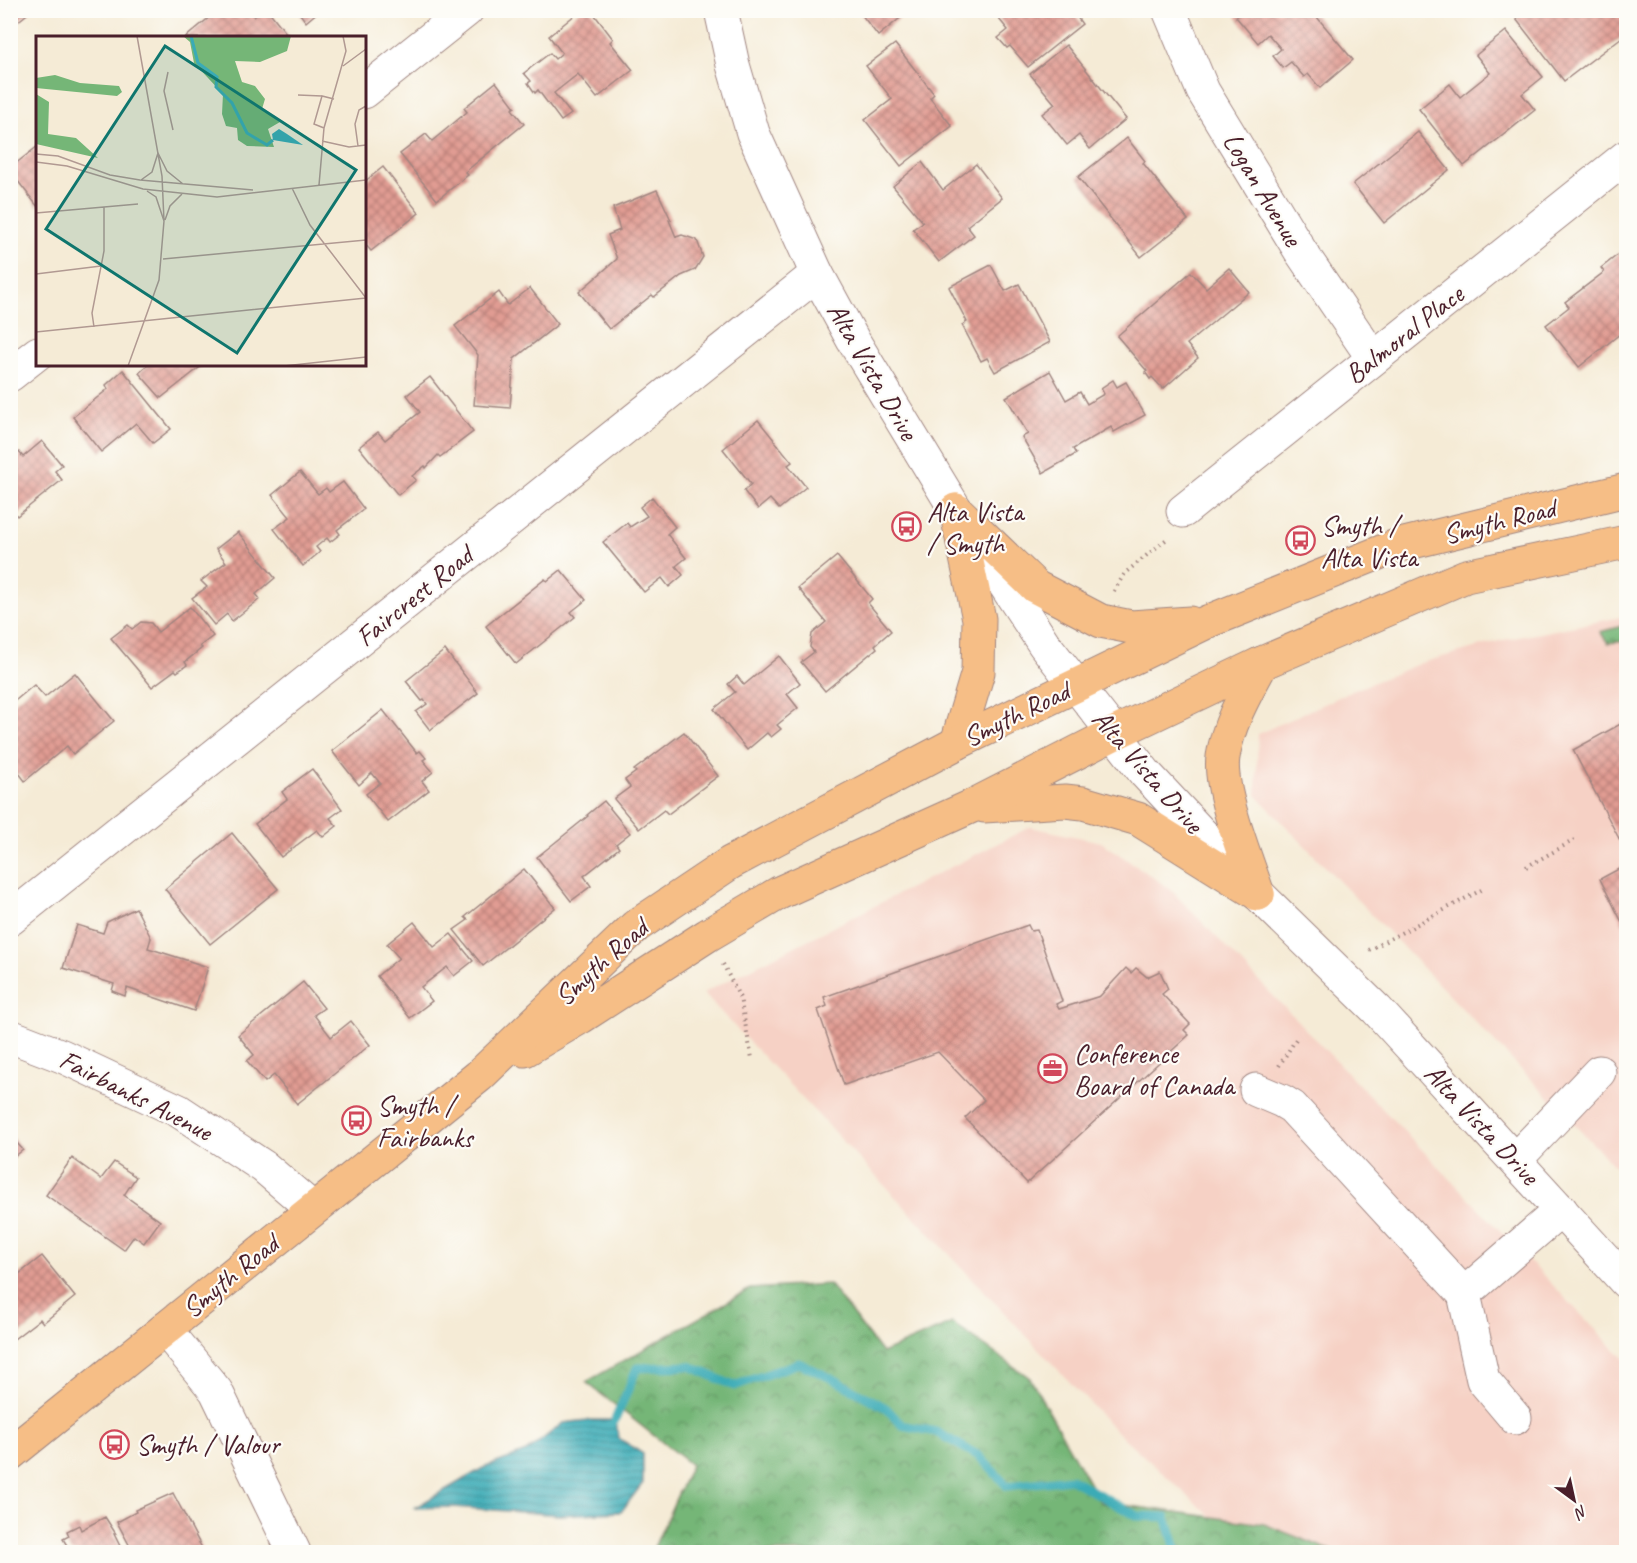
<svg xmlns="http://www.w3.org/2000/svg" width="1637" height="1563" font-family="Caveat,sans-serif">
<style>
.built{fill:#f6d1c5}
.forest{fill:url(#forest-crowns);stroke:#606a51;stroke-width:1.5}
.water{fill:url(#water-rules);stroke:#426570;stroke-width:1.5}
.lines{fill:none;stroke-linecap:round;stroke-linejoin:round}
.stream{stroke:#3aabb6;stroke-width:9}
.building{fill:url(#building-cross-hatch)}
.minor-casing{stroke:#a08580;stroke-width:35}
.major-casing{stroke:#a08580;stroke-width:35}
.path{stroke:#a08580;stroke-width:4;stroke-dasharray:1.5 4.5;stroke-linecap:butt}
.minor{stroke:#fff;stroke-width:33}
.major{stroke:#f6be86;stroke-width:33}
.labels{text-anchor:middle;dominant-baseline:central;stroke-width:4.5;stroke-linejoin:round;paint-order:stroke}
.street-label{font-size:28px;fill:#4a1f2b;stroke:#fdfcf7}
.poi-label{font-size:28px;fill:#4a1f2b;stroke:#fdfcf7;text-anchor:start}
.inset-river{fill:none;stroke:#3aabb6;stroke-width:3}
.inset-road{fill:none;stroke:#b19992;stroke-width:1.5}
.view{fill:#0f766e;fill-opacity:0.15;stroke:#0f766e;stroke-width:3}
.inset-edge{fill:none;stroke:#4a1f2b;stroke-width:3}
</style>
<defs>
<pattern id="forest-crowns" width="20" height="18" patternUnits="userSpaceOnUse" patternTransform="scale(1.5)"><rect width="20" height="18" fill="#75b677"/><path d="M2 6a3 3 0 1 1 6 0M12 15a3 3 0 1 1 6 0" fill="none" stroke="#629362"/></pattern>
<pattern id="water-rules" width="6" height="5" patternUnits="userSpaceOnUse" patternTransform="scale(1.5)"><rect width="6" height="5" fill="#3aabb6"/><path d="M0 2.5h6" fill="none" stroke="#338b94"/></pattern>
<pattern id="building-cross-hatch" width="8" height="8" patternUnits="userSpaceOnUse" patternTransform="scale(1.5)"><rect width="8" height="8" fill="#e19c93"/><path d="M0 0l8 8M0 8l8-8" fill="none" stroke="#b87f78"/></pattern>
</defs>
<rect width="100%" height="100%" fill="#fdfcf7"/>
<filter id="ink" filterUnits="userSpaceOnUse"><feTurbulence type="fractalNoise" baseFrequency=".0167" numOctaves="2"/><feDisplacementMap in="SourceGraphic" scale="12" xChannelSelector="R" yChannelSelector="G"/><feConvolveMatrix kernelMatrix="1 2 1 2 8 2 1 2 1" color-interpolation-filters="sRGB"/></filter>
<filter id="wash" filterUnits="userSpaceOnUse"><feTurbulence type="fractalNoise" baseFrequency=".008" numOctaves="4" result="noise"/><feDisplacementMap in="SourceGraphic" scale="24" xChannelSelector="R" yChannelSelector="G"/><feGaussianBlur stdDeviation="1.35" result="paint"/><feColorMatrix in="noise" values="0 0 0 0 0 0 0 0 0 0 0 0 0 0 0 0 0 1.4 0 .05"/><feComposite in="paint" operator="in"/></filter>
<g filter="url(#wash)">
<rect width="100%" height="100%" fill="#f5ebd6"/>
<g class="built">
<path d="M1626,616V1178L1256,795L1258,734L1345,694L1421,663L1499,641Z"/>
<path d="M1030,827L1101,842L1170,889L1626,1361V1552H1250L1115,1430L703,993Z"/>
</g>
<g class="forest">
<path d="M1626,625V641L1608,643L1600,632Z"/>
<path d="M829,1284L882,1353L952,1323L1030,1378L1100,1502L1264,1524L1335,1552H652L691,1465L586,1382L750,1289Z"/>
</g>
<path class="water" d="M588,1420H615L619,1438L643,1454V1483L621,1512L560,1515L454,1507L414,1508L483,1468L526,1452L563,1423Z"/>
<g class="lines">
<path class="stream" d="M615,1420L637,1368L690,1366L734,1386L799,1363L837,1381L886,1408L902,1425L936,1432L979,1456L1007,1486L1071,1479L1137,1516L1166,1517L1177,1552"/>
</g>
<g id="blocks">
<g class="building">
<path d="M10,10H32L10,28Z"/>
<path d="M218,10H249L254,17L262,10H268L290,38H185Z"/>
<path d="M297,10H320L306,22Z"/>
<path d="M581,10H591L613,39L610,42L633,70L597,98L578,74L554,93L571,114L561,121L538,90L535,93L528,83L531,81L524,73L550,53L555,59L562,53L549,36Z"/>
<path d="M858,10H910L878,36Z"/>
<path d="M1002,10H1072L1082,24L1028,67L1010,46L1007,48L998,38L1008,30L999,19L1005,14Z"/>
<path d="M1243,10H1311L1353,60L1320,88L1308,74L1304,77L1291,62L1283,68L1273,56L1281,49L1268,34L1258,43L1236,17Z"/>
<path d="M1528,10H1621L1626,18V34L1564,81L1516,19Z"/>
<path d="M1506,31L1543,77L1522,94L1535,110L1464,166L1419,109L1450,84L1460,97L1490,73L1476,55Z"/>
<path d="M895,44L934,94L930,98L952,126L901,166L865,120L892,99L866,66Z"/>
<path d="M1066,45L1126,119L1090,149L1079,135L1067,145L1042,114L1055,104L1030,74Z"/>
<path d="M496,82L515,107L512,109L524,124L465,172L468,175L437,200L400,154L426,134L432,141L467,112L464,108Z"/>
<path d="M1418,132L1449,170L1384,223L1353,184Z"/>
<path d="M1127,138L1145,161L1143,163L1188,220L1141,257L1078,177Z"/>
<path d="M38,146V207L10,171V168Z"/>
<path d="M922,162L943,190L976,164L1002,198L967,226L974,235L939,262L913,229L923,222L893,186Z"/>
<path d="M383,167L419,213L371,251L364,243V182Z"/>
<path d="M657,190L671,220H669L676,237L682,235L697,240L703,257L695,270L681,276L654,297L652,295L609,329L579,292L617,259L608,235L620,230L613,208Z"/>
<path d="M1620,253L1626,262V329L1579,367L1546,325L1569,307L1565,302L1604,272L1601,268Z"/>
<path d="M991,265L1005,291L1019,284L1050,342L995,372L987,358L981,361L962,325L967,322L949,287Z"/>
<path d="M1229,268L1249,292L1187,344L1198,358L1163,389L1152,377L1150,379L1145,372L1147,371L1117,336L1191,272L1206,288Z"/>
<path d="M530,288L558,324L514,359L510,408L474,405L478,355L455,326L499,292L508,305Z"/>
<path d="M149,364H204L161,398L139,373Z"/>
<path d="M123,370L171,429L153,443L136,423L101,452L73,417L108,389L106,385Z"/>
<path d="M1050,371L1066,400L1080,392L1087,404L1104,394L1101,388L1113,380L1117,387L1126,382L1145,415L1114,432L1111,427L1073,449L1076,454L1043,473L1022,437L1028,434L1006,397Z"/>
<path d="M430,377L473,432L440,457L438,455L426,468L425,466L412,476L416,480L398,495L359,447L378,432L385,440L420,412L407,395Z"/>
<path d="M758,420L792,462L788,465L806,487L779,509L770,499L758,509L744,491L751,484L723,449Z"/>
<path d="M42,441L62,465L55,471L62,480L17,516L10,508V459L19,452L23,457Z"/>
<path d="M300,472L318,494L326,488L329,492L343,482L364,509L337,530L340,534L330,542L327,538L316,547L320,552L303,566L274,529L290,517L272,495Z"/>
<path d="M652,497L675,527L667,534L686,558L676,566L683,575L669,587L662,578L644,592L603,542L627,523L630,527L647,516L640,507Z"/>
<path d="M238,532L275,578L256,594L260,599L232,621L227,614L214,625L192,598L207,587L201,581L226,562L216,549Z"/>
<path d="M837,556L872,599L868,603L891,631L875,645L877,648L825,691L801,662L814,652L810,647L812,634L826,622L798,588Z"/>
<path d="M561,570L586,600L571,612L575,617L516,664L486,626L545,579L547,581Z"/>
<path d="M190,607L213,636L200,646L202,648L185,662L187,665L177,672L175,670L152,687L111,638L128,625L132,629L141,622L151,623L158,632Z"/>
<path d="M445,650L478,693L430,730L416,712L427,704L424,700L422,701L406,681Z"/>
<path d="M779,656L800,683L787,694L798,708L777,725L781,729L771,737L767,733L747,750L714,709L735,692L728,684L737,676L744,685Z"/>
<path d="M75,673L114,721L73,754L67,746L25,781L19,773L10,781V725L14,722L10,718V705L34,685L45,697Z"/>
<path d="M383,710L417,753L420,751L426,758L423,760L433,772L422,781L429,790L388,822L366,794L380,783L372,773L359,785L332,751Z"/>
<path d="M1626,721V852L1573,750Z"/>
<path d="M684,732L718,776L668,814L664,810L639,829L614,799L630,787L625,780L636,772L634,770Z"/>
<path d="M312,769L342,809L330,818L337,826L323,837L317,830L281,857L255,824L287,799L282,792Z"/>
<path d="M604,801L630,833L616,844L619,848L584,876L591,886L571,901L537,857L588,816L587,815Z"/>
<path d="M232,833L278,889L210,944L165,889Z"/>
<path d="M1626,865V930L1600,879Z"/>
<path d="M524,869L555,908L483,966L454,930L468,920L465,917Z"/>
<path d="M136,908L151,938L148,948L208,967L194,1011L127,988L125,996L112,991L114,984L63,968L77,925L103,933L107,922Z"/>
<path d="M414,922L434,947L451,934L473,961L454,976L447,967L421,987L432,1001L410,1018L377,976L399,958L387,944Z"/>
<path d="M1028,925L1031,931L1037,930L1062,1001L1056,1004L1059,1009L1100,996L1126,968L1131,973L1136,968L1147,977L1160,971L1168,989L1162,994L1190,1024L1184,1030L1189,1035L1027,1183L965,1118L984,1100L938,1052L844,1085L818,1010L827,1006L824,997Z"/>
<path d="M303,982L324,1008L314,1015L331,1037L351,1021L370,1045L297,1104L274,1075L265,1082L247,1061L254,1055L238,1035Z"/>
<path d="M10,1135L23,1150L10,1160Z"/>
<path d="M72,1158L101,1179L114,1162L136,1177L124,1195L160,1221L144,1243L134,1236L124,1250L46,1195Z"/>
<path d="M42,1256L75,1297L43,1323L40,1319L10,1342V1281Z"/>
<path d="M173,1493L204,1552H133L117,1522L136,1512L135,1510Z"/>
<path d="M105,1517L116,1534H114L123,1552H71L63,1539L69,1536L67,1531L79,1525L81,1530Z"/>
</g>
</g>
</g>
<g filter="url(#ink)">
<use href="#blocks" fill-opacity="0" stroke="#a08580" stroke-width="1.5"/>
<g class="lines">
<defs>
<g id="minor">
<path d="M721,10L733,65L753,133L817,274L853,340L956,510L1044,644L1145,773L1258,894L1377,1010L1626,1282"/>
<path d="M1169,10L1203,91L1301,252L1373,358"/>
<path d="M364,92L467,10"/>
<path d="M10,375L38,353"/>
<path d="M1183,511L1626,157"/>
<path d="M10,919L817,274"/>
<path d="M10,1036L62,1056L179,1111L264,1167L313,1209"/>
<path d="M1256,1090L1282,1101L1292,1107L1464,1294L1483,1380L1515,1418"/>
<path d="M1515,1160L1599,1072"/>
<path d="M1464,1294L1561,1210"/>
<path d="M165,1329L216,1391L294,1552"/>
</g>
<g id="major">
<path d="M956,510L1036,587L1101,621L1131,627L1190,623"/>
<path d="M956,510L979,619L978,672L957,743"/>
<path d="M984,806L1065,801L1083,803L1138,819L1258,894"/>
<path d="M1258,894C1247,861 1218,789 1223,757C1228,723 1246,693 1262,663"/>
<path d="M525,1050L581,1017L708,935L779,893L970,807L1113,734L1262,663L1466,576L1626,542"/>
<path d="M10,1454L479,1076L636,926L730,863L957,743L1207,622L1396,546L1626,490"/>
</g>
</defs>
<use href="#minor" class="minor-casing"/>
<use href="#major" class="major-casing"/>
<g class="path">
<path d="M1114,591L1125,573L1168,538"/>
<path d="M1526,867L1578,838"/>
<path d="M1369,950L1485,888"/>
<path d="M723,964L740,998L752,1058"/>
<path d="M1279,1066L1298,1036"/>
</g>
<use href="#minor" class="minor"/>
<use href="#major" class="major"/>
</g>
</g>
<defs>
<symbol id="bus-ring" viewBox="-11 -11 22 22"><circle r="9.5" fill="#fdfcf7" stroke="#d1495b" stroke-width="1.5"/><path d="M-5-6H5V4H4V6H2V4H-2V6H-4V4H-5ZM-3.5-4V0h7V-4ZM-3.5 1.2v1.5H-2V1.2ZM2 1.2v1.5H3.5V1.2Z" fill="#d1495b"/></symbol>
<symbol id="office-ring" viewBox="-11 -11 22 22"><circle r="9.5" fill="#fdfcf7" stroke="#d1495b" stroke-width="1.5"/><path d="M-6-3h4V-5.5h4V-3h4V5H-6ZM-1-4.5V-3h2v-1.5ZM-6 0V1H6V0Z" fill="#d1495b"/></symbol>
</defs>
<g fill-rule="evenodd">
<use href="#bus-ring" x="890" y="510" width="33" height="33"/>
<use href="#bus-ring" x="1284" y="524" width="33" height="33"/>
<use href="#office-ring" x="1036" y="1052" width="33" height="33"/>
<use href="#bus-ring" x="340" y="1104" width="33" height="33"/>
<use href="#bus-ring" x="98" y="1428" width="33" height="33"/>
</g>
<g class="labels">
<g class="street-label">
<text transform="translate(1263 189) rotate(59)">Logan Avenue</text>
<text transform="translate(1404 334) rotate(-38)">Balmoral Place</text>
<text transform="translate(873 371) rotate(60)">Alta Vista Drive</text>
<text transform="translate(1499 521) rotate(-14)">Smyth Road</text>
<text transform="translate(414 596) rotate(-39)">Faircrest Road</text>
<text transform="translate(1016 714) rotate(-26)">Smyth Road</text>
<text transform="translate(1148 771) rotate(49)">Alta Vista Drive</text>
<text transform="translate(601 962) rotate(-42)">Smyth Road</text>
<text transform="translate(136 1095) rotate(27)">Fairbanks Avenue</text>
<text transform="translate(1482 1124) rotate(47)">Alta Vista Drive</text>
<text transform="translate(230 1276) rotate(-39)">Smyth Road</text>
</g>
<g class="poi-label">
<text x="927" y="511">Alta Vista<tspan x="927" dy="32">/ Smyth</tspan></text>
<text x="1321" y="525">Smyth /<tspan x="1321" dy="32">Alta Vista</tspan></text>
<text x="1074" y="1053">Conference<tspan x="1074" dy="32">Board of Canada</tspan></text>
<text x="377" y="1105">Smyth /<tspan x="377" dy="32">Fairbanks</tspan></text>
<text x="136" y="1444">Smyth / Valour</text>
</g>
</g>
<g transform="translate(36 36)">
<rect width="330" height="330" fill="#f5ebd6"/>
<path d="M147,0H255L251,15L224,26L199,25L206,46L219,50L229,63L226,73L244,86L232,93L238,111L211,110L202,104L201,92L190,90L186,78L187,58L158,27L154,6ZM19,39L44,47L83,50L86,56L81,60L0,52V42ZM0,58L13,66L12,98L40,102L62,122L0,108Z" fill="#75b677"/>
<path d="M243,93L251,98L267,109L237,104L236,98Z" fill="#3aabb6"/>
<path class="inset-river" d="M155,0L162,27L181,41L180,51L196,67L211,97L231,109L237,104"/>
<path class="inset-road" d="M307,30L330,13M132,36L128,55L137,94M262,59L286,60M288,92L278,88L286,60L298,63M286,105L313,111L330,109M322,110L319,88L323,74L330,70M122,117L131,135L147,148M0,118L22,120L74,139L104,144L217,154M0,126L31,130L107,153L181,161L330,144M105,144L116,136L122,117M283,149L288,92L310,15L307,0M256,152L274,189L330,262M111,155L120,161L128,185M0,177L102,168M129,184L134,170L146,158M127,223L330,204M0,238L65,230M58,291L56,277L68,215V171M0,296L330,262M92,330L123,244L128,185L126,140L101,0M248,330L330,321"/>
<path class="view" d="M129,10L320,134L201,317L10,193Z"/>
<rect width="330" height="330" class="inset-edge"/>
</g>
<rect width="1637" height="1563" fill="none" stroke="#fdfcf7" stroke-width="36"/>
<g transform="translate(1574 1500) rotate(147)" stroke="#fdfcf7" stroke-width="4.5" paint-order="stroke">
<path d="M0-4.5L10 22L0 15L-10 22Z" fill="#4a1f2b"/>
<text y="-9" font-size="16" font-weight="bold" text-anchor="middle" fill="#4a1f2b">N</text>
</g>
</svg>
